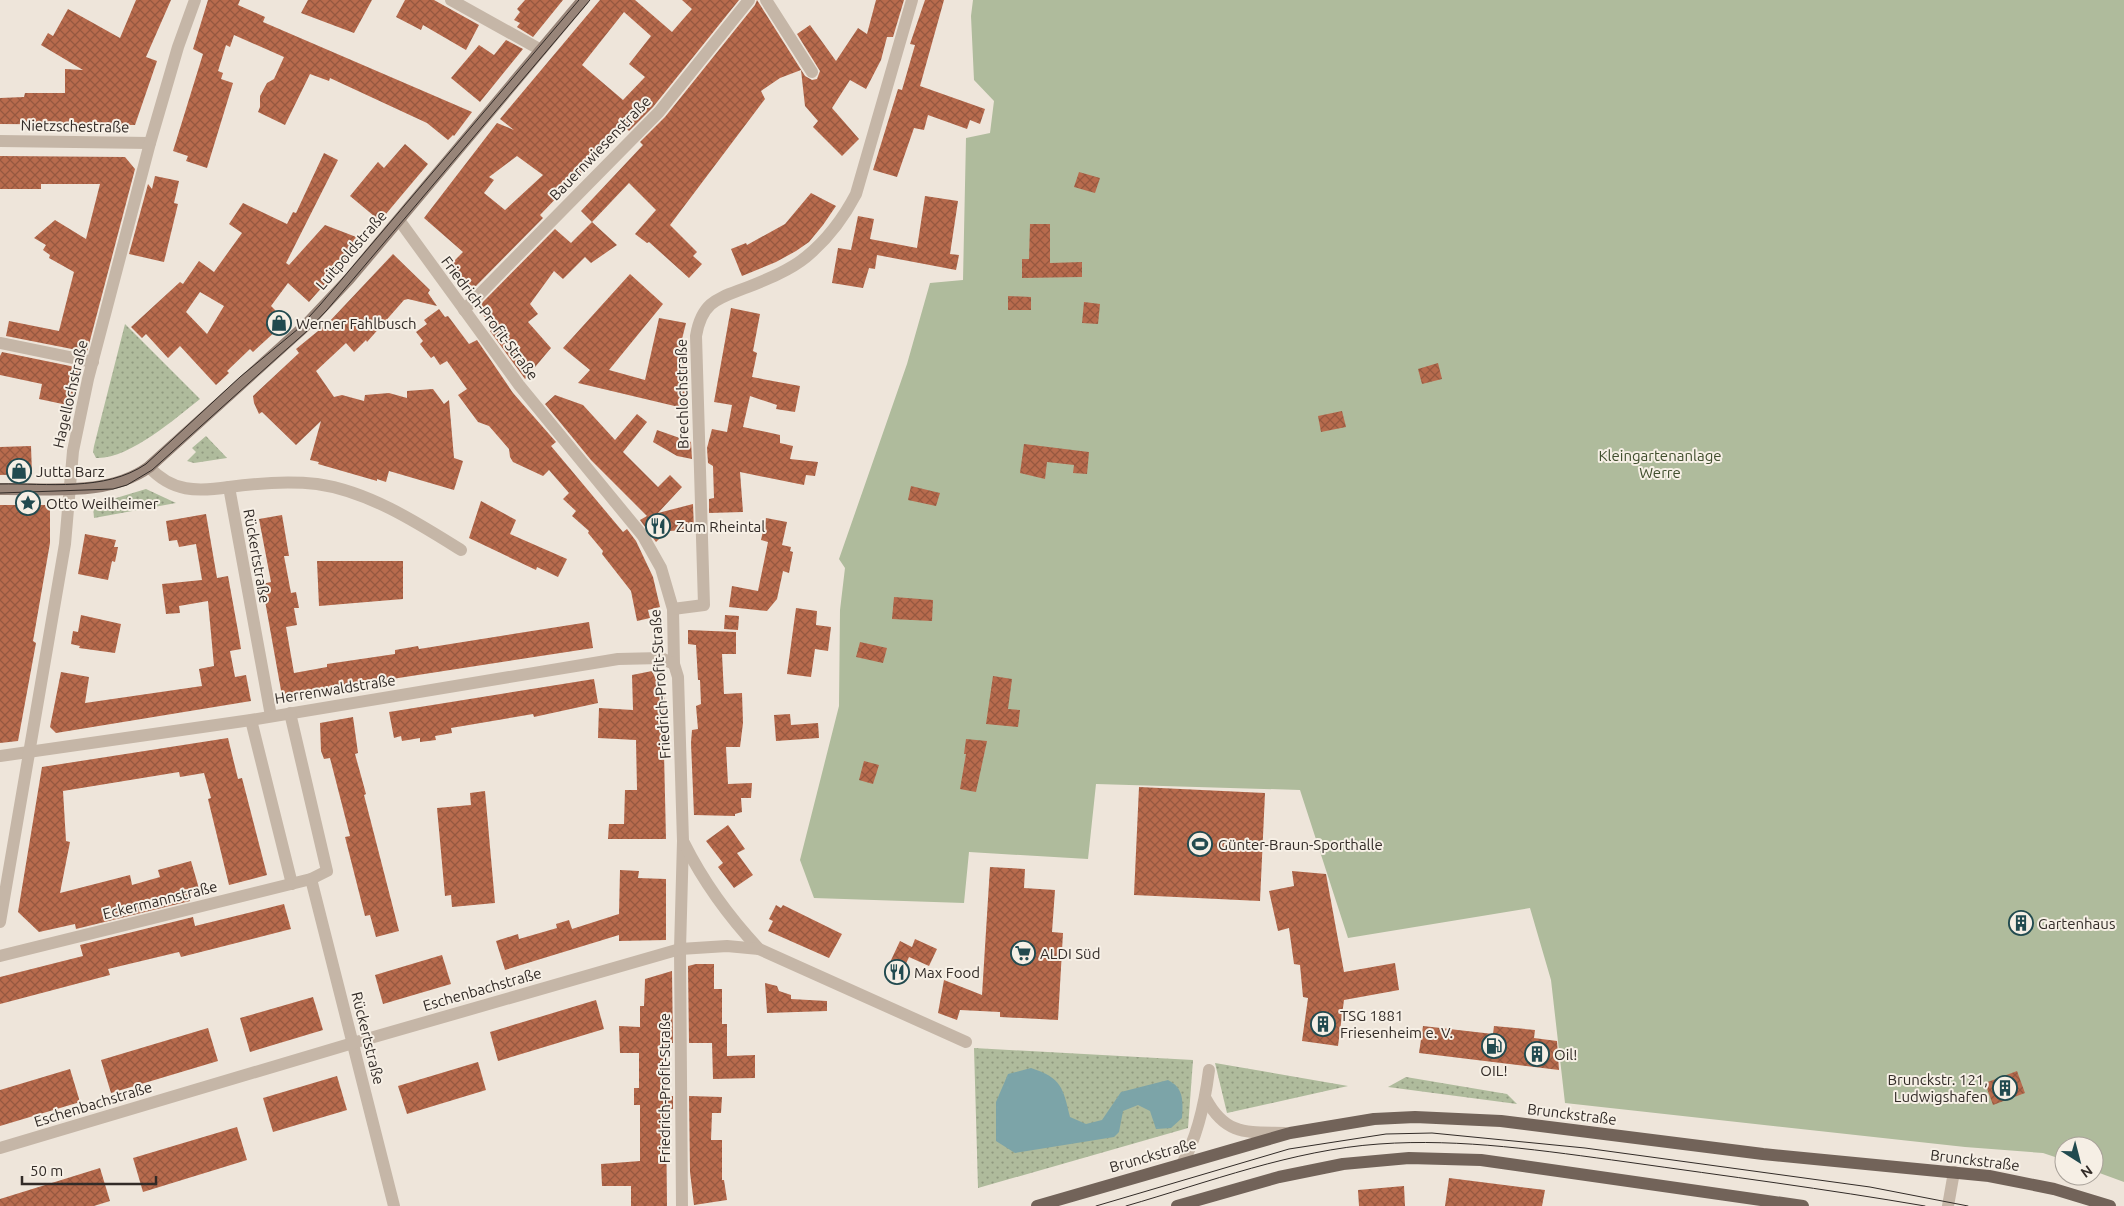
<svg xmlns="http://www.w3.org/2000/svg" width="2124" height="1206" font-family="Ubuntu,sans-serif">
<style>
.grass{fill:url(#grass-dots)}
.garden{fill:#afbb9c}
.water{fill:#7ca4a8}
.building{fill:url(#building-cross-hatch);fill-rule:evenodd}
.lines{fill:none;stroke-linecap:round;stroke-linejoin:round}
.street{stroke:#c5b6a7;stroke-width:12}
.secondary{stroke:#988579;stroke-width:12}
.primary{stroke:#726359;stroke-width:12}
.tram{stroke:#322b27;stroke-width:1}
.labels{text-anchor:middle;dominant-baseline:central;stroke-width:4;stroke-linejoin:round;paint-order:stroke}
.street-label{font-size:15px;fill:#322b27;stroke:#f6efe5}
.poi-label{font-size:15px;fill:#322b27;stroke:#f6efe5;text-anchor:start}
.park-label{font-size:15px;fill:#404e2d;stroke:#f6efe5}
</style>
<defs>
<pattern id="grass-dots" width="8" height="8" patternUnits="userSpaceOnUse" patternTransform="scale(1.25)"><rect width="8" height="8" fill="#afbb9c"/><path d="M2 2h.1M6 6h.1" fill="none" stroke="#8f987f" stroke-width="1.8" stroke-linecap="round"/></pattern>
<pattern id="building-cross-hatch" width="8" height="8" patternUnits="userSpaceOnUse" patternTransform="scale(1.25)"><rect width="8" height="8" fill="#b86b4d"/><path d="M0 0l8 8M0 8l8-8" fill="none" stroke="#965840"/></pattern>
</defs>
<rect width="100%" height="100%" fill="#eee5da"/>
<g class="grass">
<path d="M125,324L200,399C176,418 128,460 96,458L93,452L94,446Z"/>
<path d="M206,436L227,458L194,463L187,461L196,452L192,448Z"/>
<path d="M146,489L176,503L94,518L93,505Z"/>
<path d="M974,1048L1193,1060L1188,1128L978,1188Z"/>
<path d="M1215,1063L1348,1086L1227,1113Z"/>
<path d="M1406,1077L1507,1094L1517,1104L1388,1087Z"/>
</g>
<path class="garden" d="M973,0H2124V1182L2094,1171V1146H2064V1160L2043,1153L1965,1147L1565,1103L1551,980L1530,908L1348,938L1300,790L1096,784L1088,859L969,852L964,903L814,898L800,860L839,706L840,610L845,568L839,559L907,364L930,283L963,280L966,138L990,133L994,101L974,80L971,16Z"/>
<path class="water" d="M1031,1068C1062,1078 1063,1088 1070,1117L1086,1124L1102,1120L1121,1092L1168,1080C1184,1088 1183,1101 1182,1118L1171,1128L1156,1129L1150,1111L1138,1105L1123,1111L1119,1132L1114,1137L1015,1153L996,1141V1102L1008,1074Z"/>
<g class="building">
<path d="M136,0H171L146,57L157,61L135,125L0,124V98L24,97L25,93H65V69L83,70L41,45L48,33L53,36L68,9L120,38Z"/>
<path d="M208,0H240L238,5L265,17L263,22L472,112L454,136L453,135L448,140L427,123L330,78L329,81L310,74L285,125L258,112L260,107V96L267,83L274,79L284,57L234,35L230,47L226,45L218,71L223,73L221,79L233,83L207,168L186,161L188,156L173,151L203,54L193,49Z"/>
<path d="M308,0H372L354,33L301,13Z"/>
<path d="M405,0H434L479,25L466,50L423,25L421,30L396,17Z"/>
<path d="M525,0H563L533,37L517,27L520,23L514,20L520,12L517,9Z"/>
<path d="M600,0H635L672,32L692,9L682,0H739L653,107L629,131L626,128L564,190L540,215L543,218L476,286L465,285L451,264L463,252L424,218L497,123L514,130L500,119ZM624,12L651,36L629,64L645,77L623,100L582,65ZM517,156L543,175L505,210L484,193L494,180L489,177Z"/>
<path d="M757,0L805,76L812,80L817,79L820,71L797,34L810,25L836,61L858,28L867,34L876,0H904L893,37H887L881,60L866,89L850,80L832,108L859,139L842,156L813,127L818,121L805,106L801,70L780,78L761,91L765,99L670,225L697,252L693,256L702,264L689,278L649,242L647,243L635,234L656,210L629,183L592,222L581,211L643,145L640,142L665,117L755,5Z"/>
<path d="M925,0H944L920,86L985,109L980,124L970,120L967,129L928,115L924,130L914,128L897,177L873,170L898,89L902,90L915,45L910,44Z"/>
<path d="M506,40L523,49L480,102L451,78L479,45L494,55Z"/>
<path d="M405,144L428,164L380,221L350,196L378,162L384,168Z"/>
<path d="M324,153L338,160L286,263L289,265L325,225L364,240L309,302L288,283L271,306L288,323L278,329L253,352L250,349L227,371L229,373L216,385L180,346L168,358L146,334L142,338L131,327L180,282L183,284L199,261L214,272L242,233L229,224L243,203L287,224L293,212L296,213ZM200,292L224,306L207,334L186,312Z"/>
<path d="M0,156L125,157L135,169L87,352L6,336L9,321L59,331L74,272L49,258L50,255L43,250L46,245L34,238L55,220L86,239L100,184H41V189H0Z"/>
<path d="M1079,172L1100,178L1095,193L1074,187Z"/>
<path d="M155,176L179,181L174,203L178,204L164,262L129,254L148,184L152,189Z"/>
<path d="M811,193L836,206L823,225L809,242L796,251L776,262L742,276L731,249L746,243L747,245L785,224Z"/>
<path d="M925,196L958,201L950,254L959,255L956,270L877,255L875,269L869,268L863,288L832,283L838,248L851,250L858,216L874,219L870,239L917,248Z"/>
<path d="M592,222L617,245L591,263L585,257L563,279L554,271L530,304L538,314L528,322L551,348L525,379L490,331L493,329L478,307L555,229L571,243Z"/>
<path d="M1030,224H1050V263L1082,262V277L1022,278V259H1029Z"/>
<path d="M393,254L430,290L428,293L437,306L408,299L404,300L367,342L366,340L354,352L346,343L316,371L334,397L342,395L364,401L365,395L389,393L407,398V391L433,389L444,404L449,400L454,458L463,461L454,490L389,471L386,482L377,479V481L318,464L319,462L310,460L321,421L296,445L262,412L259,414L254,403L253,396L299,353L296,349L329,322Z"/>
<path d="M630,274L663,304L609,370L645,380L659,318L686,323L682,339H686L682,364H685L683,374H686L683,386L688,387L683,408L578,383L590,370L563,348Z"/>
<path d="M1008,296L1031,297V310H1008Z"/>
<path d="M1084,302L1100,304L1098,324L1082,323Z"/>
<path d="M731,308L760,314L753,351L757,353L752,377L800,386L795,412L776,409L777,405L750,396L743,427L780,435V443L793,446L790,459L818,462L815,476L806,475L804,485L740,472L743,512L709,513V499L714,498L713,466L708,463L707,448L712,429L727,432L732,405L714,402Z"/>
<path d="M439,309L445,317L448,316L469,344L477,340L513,393L556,442L551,446L623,532L627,529L636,541L653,577L660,607L648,610L650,618L637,621L631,591L602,554L603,551L588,533L589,531L572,516L576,511L563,499L569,493L549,470L543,476L513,462L510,457L509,449L489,426L478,422L458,395L467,389L447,361L440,365L434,356L431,358L420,344L423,341L416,332L427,324L424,320Z"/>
<path d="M2,352L80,368L72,406L39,399L42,384L0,375V356Z"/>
<path d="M1438,363L1442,379L1422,384L1418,369Z"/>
<path d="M555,395L583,405L615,440L637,414L647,422L623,452L658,487L670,475L682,487L658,513L693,504L694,530L667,531L656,542L640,520L647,516L591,460L545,404Z"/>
<path d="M1342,411L1346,427L1321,432L1318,416Z"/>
<path d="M657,430L691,442L692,459L677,456L653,442Z"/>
<path d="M1024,444L1089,452L1087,474L1073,473L1074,465L1047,462L1045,479L1020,473Z"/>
<path d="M31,446L32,474L0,475V447Z"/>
<path d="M911,486L940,493L936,506L908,500Z"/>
<path d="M481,501L516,520L510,534L567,559L558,577L537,567L536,570L469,538Z"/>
<path d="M0,505H50V543L33,641L36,643L18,741L0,743Z"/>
<path d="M206,514L217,578L228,576L238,631L241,649L230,651L235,677L246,675L251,701L56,733L50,727L61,672L89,677L85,703L202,686L199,669L214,666L208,601L179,606L180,613L166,614L162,584L202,580L196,544L179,547L177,540L169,541L166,521Z"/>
<path d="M282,515L289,556H284L291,593L296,592L299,608H294L297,625L286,627L294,673L327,667V664L395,654V650L418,646L419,649L589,622L593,648L282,696L262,584L271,582L259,519Z"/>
<path d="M766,518L787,522L782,545L791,547L790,551L793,552L789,573L783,571L777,599L767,611L729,607L732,586L758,591L768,542L761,540Z"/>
<path d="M85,534L116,540L114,547H118L115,562L112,561L108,580L78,574Z"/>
<path d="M317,561H403V599L319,606Z"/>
<path d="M894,597L933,600L932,621L892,619Z"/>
<path d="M796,608L817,611L816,625L831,627L828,651L815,649L811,677L787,674Z"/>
<path d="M81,615L121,624L115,653L79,648L80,646L71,644L73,631L78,632Z"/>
<path d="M725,615L739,616L738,630L724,629Z"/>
<path d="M688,630L736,632V654H722L724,694L742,693L743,723L740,747H726L728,784L752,783L751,798H741L742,812L735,814V816L694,815L691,743L692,730L698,729L696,706L701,704L700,680H698L696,645L688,644Z"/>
<path d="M860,642L887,648L883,663L856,657Z"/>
<path d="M652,671L665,699V710H663L666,839H608L609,824H624L625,790H637L636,740L598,738L599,708L633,710L632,675Z"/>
<path d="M993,676L1012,679L1008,709L1020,710L1018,727L986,724Z"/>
<path d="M594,679L598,703L534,717L533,714L451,728L452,733L435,736L436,740L420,742V738L402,741L401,736L394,738L389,712Z"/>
<path d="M790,714L791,725L818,723L819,738L776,741L774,715Z"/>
<path d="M353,717L358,753L355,754L366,794L364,795L399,931L376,937L370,915L365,916L345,837L350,836L330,758L324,759L321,751L320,723Z"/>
<path d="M228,738L238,779L242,778L267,875L229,885L208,799L211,798L204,773L180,777L179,772L63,791L66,841L70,842L60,893L130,875L132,885L160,877L158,870L191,861L200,892L188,895L190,901L76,929L75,924L39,932L18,912L42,767Z"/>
<path d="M966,739L987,741L976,792L960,789L966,754H964Z"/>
<path d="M864,761L879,765L873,784L859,780Z"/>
<path d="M1139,787L1265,793L1260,901L1134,895Z"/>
<path d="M485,791L495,903L452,907L451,895L445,896L437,808L471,805L470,793Z"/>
<path d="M728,825L745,849L737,853L753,875L734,888L718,867L723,863L706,841Z"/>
<path d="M990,867L1025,869L1024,888L1055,890L1052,932L1063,933L1058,1020L1000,1017V1012L960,1010L957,1020L938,1013L944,980L982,995Z"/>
<path d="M620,870L639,871L638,878L666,879V940L619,941V935L505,970L496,941L518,934L519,939L557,928L556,924L569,920L572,929L619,914Z"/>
<path d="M1292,871L1326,874L1344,972L1395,963L1399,990L1344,1000L1338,1046L1302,1041L1308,998L1303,997L1300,965L1294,964L1289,928L1278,931L1269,891L1294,886Z"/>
<path d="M284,904L291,929L181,957L179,952L108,969L110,975L0,1004V977L83,956L80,945L193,917L195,926Z"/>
<path d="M776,905L781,908L783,905L842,934L829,958L768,931L773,921L769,919Z"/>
<path d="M915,939L937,949L929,966L909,957L899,979L885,973L900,941L912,947Z"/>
<path d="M442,955L451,984L383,1004L375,975Z"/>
<path d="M696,964H714V989H722V1024H727V1056L755,1055V1078L713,1079L712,1043H689L688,966Z"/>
<path d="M672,971L673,1043H667L666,1088L667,1096H673V1109H666L667,1206H631V1186H602L601,1164L640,1161V1105H634V1088H639V1053H620L619,1026L640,1027V1006H644L645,979Z"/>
<path d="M765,983L777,986L779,991L791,995V999L827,1001V1011L767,1013Z"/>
<path d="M313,997L323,1030L250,1052L240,1018Z"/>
<path d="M596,1000L604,1029L498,1061L490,1032Z"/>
<path d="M1423,1026L1493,1034L1494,1026L1535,1030L1534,1038L1557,1041L1559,1070L1419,1053Z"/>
<path d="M208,1028L218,1061L111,1093L101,1060Z"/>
<path d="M478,1062L486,1090L407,1114L398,1086Z"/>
<path d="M70,1069L80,1102L0,1126V1090Z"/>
<path d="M2017,1071L2025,1093L1993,1105L1985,1083Z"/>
<path d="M337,1076L347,1110L273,1132L263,1098Z"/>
<path d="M689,1096L722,1097L721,1113H712L711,1140H722V1180H724L727,1200L694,1205L690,1172Z"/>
<path d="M237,1127L247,1160L143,1192L133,1158Z"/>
<path d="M100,1168L110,1201L94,1206H0V1199Z"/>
<path d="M1449,1178L1545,1190L1542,1206H1445Z"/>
<path d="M1404,1186L1405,1206H1359L1358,1190Z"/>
</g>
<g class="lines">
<g class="street">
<path d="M451,0L541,50"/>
<path d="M766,0L812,72"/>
<path d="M0,141L150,143"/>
<path d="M399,220L519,385L643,536L661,568L673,609L674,664L678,677L683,841L680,949L682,1206"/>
<path d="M464,310L659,112L749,0"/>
<path d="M0,343L93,362"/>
<path d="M149,467C172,492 197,492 229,487L271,716"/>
<path d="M229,487C258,483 287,481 317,484C368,491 418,523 461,550"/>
<path d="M673,609L704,605L696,336C702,300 720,298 748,287C768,279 790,270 806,257C828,239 843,219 856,194L912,0"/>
<path d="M251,720L292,884"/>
<path d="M0,756L251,720L618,659L661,658L674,664"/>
<path d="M684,843C704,883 729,917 759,949"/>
<path d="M311,879L394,1206"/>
<path d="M0,922L65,544L73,451L88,379L150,143L178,47L195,0"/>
<path d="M0,956L311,879L327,871L290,713"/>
<path d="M1206,1099C1226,1136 1247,1132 1285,1133"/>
<path d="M0,1148L353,1043L680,949L727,946L759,949L966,1042"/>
<path d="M1182,1164C1198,1136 1205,1102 1209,1070"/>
<path d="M1948,1206L1954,1172"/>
</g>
<path class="secondary" d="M0,489C49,488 108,497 149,467L304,327L349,279L583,0"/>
<g class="primary">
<path d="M1037,1206L1290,1133L1374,1119L1415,1117L1501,1121L1763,1154L1989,1176L2054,1189L2110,1206"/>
<path d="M1177,1206L1279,1177L1343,1164L1409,1158L1481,1160L1803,1206"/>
</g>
<g class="tram">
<path d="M0,484C47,483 105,492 146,464L240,377L298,329L320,305L579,0"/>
<path d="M0,493L113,489L127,485L152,470L307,331L327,310L590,0"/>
<path d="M1096,1206L1289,1149L1386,1134L1432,1133L1585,1148L1870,1187L1968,1206"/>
<path d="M1126,1206C1209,1182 1293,1150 1379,1144C1462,1138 1545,1151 1627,1162C1726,1176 1826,1189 1925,1206"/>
</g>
</g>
<defs>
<symbol id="shop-ring" viewBox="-11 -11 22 22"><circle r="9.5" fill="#f6efe5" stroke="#214a4f" stroke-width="1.5"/><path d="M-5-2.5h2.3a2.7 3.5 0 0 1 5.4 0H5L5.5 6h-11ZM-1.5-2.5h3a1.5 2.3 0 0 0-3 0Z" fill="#214a4f"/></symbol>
<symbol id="sight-ring" viewBox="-11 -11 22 22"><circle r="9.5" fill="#f6efe5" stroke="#214a4f" stroke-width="1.5"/><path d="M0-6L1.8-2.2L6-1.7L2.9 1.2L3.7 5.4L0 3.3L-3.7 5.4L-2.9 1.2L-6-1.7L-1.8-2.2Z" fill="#214a4f"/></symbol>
<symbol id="restaurant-ring" viewBox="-11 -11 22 22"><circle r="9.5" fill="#f6efe5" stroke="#214a4f" stroke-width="1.5"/><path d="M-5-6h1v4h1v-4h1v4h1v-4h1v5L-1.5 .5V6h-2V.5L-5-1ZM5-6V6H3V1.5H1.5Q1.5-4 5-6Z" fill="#214a4f"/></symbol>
<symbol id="stadium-ring" viewBox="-11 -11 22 22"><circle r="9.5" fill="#f6efe5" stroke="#214a4f" stroke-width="1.5"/><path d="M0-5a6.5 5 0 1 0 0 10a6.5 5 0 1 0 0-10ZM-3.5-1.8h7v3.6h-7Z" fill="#214a4f"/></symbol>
<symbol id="building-ring" viewBox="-11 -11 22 22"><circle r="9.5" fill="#f6efe5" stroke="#214a4f" stroke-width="1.5"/><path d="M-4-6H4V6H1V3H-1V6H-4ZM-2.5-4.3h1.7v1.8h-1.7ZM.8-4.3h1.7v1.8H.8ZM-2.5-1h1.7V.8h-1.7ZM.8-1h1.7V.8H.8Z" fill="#214a4f"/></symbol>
<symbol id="supermarket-ring" viewBox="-11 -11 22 22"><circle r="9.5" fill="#f6efe5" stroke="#214a4f" stroke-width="1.5"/><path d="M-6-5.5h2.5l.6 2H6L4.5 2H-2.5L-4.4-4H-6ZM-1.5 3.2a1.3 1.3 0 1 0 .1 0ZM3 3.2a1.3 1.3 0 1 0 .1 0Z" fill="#214a4f"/></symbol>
<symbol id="fuel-ring" viewBox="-11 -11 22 22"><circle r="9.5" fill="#f6efe5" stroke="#214a4f" stroke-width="1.5"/><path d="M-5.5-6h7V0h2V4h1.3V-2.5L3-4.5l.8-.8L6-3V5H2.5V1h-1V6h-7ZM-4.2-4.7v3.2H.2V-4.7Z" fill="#214a4f"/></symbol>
</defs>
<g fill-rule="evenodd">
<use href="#shop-ring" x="265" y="309" width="28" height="28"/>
<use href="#shop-ring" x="5" y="457" width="28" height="28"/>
<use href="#sight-ring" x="14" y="489" width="28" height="28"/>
<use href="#restaurant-ring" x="644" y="512" width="28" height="28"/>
<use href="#stadium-ring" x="1186" y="830" width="28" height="28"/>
<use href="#building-ring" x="2007" y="909" width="28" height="28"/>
<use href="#supermarket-ring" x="1009" y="939" width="28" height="28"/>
<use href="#restaurant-ring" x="883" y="958" width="28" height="28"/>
<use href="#building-ring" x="1309" y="1010" width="28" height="28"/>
<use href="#fuel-ring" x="1480" y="1032" width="28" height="28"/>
<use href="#building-ring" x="1523" y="1040" width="28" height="28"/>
<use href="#building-ring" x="1991" y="1074" width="28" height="28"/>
</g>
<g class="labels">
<g class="street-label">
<text transform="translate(75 126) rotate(1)">Nietzschestraße</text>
<text transform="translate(600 148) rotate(-46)">Bauernwiesenstraße</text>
<text transform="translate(351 250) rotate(-49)">Luitpoldstraße</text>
<text transform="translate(490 318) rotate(53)">Friedrich-Profit-Straße</text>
<text transform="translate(70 394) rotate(-77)">Hagellochstraße</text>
<text transform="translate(682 394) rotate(-91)">Brechlochstraße</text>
<text transform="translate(257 556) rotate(80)">Rückertstraße</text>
<text transform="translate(660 684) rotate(-94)">Friedrich-Profit-Straße</text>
<text transform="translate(335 689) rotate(-9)">Herrenwaldstraße</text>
<text transform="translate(160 900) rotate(-14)">Eckermannstraße</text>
<text transform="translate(482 989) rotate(-16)">Eschenbachstraße</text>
<text transform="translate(368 1038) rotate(76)">Rückertstraße</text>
<text transform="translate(664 1088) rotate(-90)">Friedrich-Profit-Straße</text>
<text transform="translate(93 1104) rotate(-17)">Eschenbachstraße</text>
<text transform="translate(1572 1114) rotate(7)">Brunckstraße</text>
<text transform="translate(1153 1155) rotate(-16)">Brunckstraße</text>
<text transform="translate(1975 1160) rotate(7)">Brunckstraße</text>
</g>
<g class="poi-label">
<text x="296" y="323">Werner Fahlbusch</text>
<text x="36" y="471">Jutta Barz</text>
<text x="46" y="503">Otto Weilheimer</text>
<text x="676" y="526">Zum Rheintal</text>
<text x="1218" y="844">Günter-Braun-Sporthalle</text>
<text x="2038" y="923">Gartenhaus</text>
<text x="1040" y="953">ALDI Süd</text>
<text x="914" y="972">Max Food</text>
<text x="1340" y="1015">TSG 1881<tspan x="1340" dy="17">Friesenheim e. V.</tspan></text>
<text x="1554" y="1054">Oil!</text>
<text x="1494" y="1070" text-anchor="middle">OIL!</text>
<text x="1988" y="1079" text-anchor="end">Brunckstr. 121,<tspan x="1988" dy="17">Ludwigshafen</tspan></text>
</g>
<g class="park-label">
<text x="1660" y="455">Kleingartenanlage<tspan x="1660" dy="17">Werre</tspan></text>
</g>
</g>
<g transform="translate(2079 1161) rotate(144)"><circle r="24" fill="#f6efe5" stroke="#a8a199"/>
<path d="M0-4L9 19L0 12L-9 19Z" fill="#214a4f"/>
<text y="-8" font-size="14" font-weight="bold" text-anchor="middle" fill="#322b27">N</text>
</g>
<path d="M22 1176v8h134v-8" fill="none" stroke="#322b27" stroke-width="2.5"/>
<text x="30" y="1176" font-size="15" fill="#322b27" stroke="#f6efe5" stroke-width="4" paint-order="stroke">50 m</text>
</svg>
